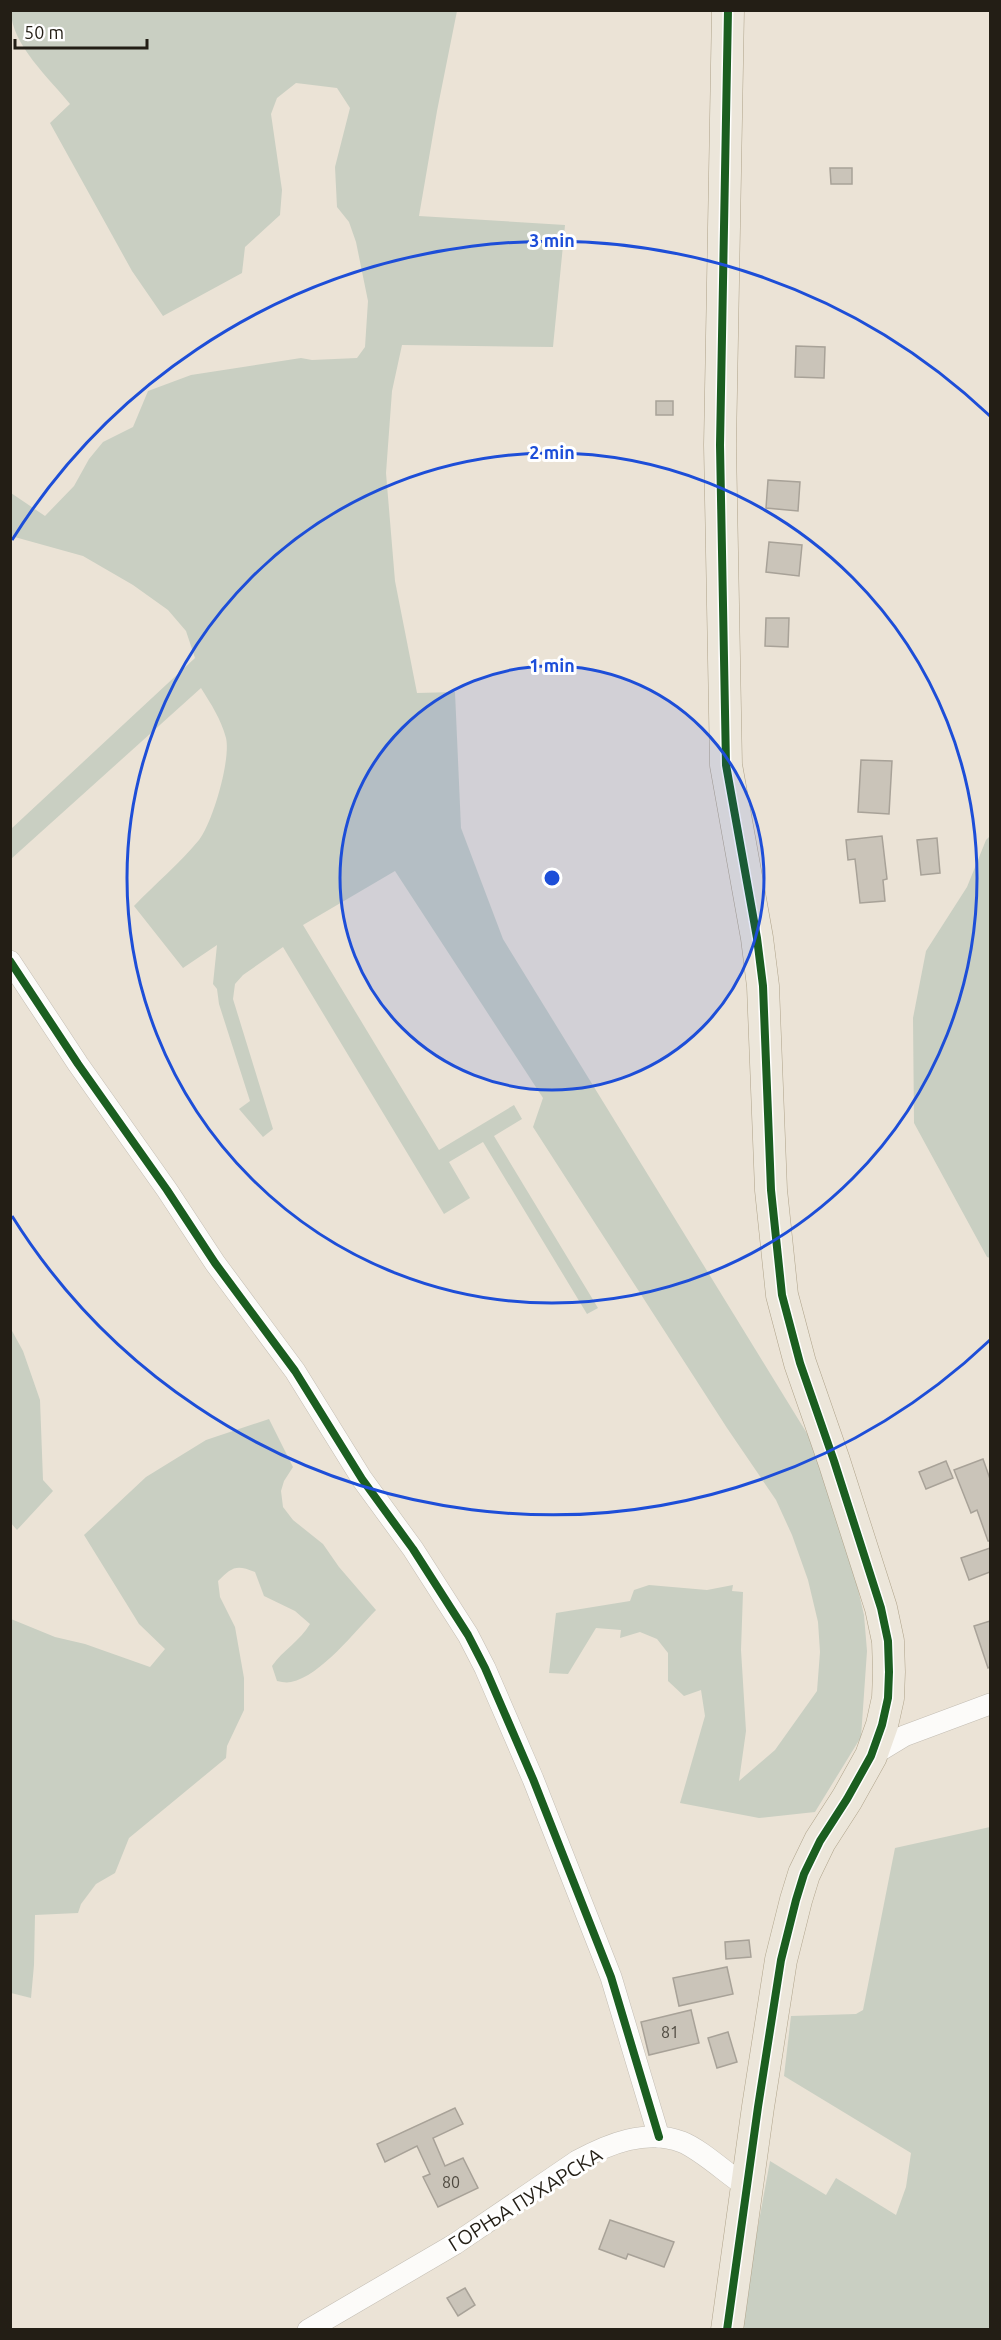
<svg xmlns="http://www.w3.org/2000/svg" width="1001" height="2340" font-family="Ubuntu,sans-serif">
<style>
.green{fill:#c9cfc2}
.building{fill:#cac4b9;stroke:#a8a298;stroke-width:1.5}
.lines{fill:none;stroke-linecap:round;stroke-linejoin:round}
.minor-casing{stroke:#c3bdb3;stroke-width:22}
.primary-casing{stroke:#afa38a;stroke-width:33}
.minor{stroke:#fcfbf9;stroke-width:21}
.primary{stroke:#ece6da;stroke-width:32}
.cycleway-casing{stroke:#fff;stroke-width:11}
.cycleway{stroke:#1b5e20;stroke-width:8}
.ring{fill:none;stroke:#1d4ed8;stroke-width:3}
.labels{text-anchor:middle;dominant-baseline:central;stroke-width:6;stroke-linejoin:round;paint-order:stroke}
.number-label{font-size:16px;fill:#4d483e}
.street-label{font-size:20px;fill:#231e15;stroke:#fff}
.centre{fill:#1d4ed8;stroke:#fff;stroke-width:3}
.ring-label{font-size:18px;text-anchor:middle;font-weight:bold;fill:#1d4ed8;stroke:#fff;stroke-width:6;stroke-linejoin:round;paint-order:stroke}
</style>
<rect width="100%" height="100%" fill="#ebe3d6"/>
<g class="green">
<path d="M11,10L457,11L437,111L419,216L565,225L553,347L402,345L392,391L386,473L395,581L417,693L455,692L461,828L503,939L819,1453L856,1581L864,1615L867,1651L861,1737L815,1812L759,1818L680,1803L705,1716L701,1690L684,1696L668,1681V1653L657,1639L640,1632L620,1638L621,1630L596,1628L568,1674L549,1673L556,1613L630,1601L634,1590L649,1585L707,1590L733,1585L732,1591L743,1592L741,1650L746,1731L739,1781L775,1750L817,1691L820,1652L818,1622L808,1580L792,1535L776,1500L727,1428L533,1127L543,1098L395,871L303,925L439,1150L514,1105L522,1119L494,1136L598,1308L587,1314L483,1142L449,1162L470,1198L444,1214L283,947L243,975L235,984L233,999L273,1129L263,1137L239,1109L250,1101L219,1004L217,989L213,984L217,945L183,968L134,906C155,884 180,863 199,840C213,822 231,759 226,738C221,719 211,704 201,688L11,859V829L195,658L186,631L168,610L133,585L83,556L11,536V493L45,516L74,486L89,459L103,442L133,427L148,391L191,375L301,358L312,360L357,358L365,347L368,301L356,242L349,222L337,207L335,167L350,108L337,88L296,83L277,98L271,114L282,190L280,215L245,247L242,273L163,316L132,271L50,123L70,104C50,79 10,43 11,10Z"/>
<path d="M990,836V1258L987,1257L914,1123L913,1018L926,951L967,887L986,840Z"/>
<path d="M11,1329L23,1351L40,1400L43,1480L53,1491L17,1530L10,1522Z"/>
<path d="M269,1419L293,1467L284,1481L281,1491L283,1507L293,1520L323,1544L339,1567L376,1610C355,1631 321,1676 291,1682C286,1683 282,1682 277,1681L272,1666C283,1650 300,1641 310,1624L295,1611L264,1596L255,1572C236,1564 232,1567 218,1581L220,1597L235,1627L244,1678V1710L227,1746L226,1758L129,1838L115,1873L96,1884L81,1904L78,1913L35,1915L34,1965L31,1998L11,1993V1619L55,1637L85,1644L150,1667L165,1649L139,1624L84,1535L146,1477L206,1440Z"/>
<path d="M990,1827V2329L739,2330L770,2161L826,2195L836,2178L896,2215L906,2187L911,2153L784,2076L791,2016L856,2014L863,2010L895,1848Z"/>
</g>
<g class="building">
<path d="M830,168H852V184H831Z"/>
<path d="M796,346L825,347L824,378L795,377Z"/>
<rect x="656" y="401" width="17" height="14"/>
<path d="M768,480L800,482L798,511L766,508Z"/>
<path d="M769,542L802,545L799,576L766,572Z"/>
<path d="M766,618H789L788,647L765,646Z"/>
<path d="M861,760L892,761L889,814L858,812Z"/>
<path d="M882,836L887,879L883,880L885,901L860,903L855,859L848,860L846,840Z"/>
<path d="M937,838L940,873L921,875L917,840Z"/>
<path d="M983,1459L990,1479V1541H988L977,1510L971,1513L954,1470Z"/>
<path d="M946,1461L953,1478L926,1489L919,1472Z"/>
<path d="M990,1548V1572L969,1580L961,1558Z"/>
<path d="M990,1621V1667L988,1668L974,1626Z"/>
<path d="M749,1940L751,1957L726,1959L725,1942Z"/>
<path d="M727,1967L733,1994L679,2006L673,1978Z"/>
<path d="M691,2010L699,2043L649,2055L641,2022Z"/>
<path d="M728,2032L737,2062L717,2068L708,2038Z"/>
<path d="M455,2108L463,2124L433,2138L445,2166L463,2158L478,2188L438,2207L423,2177L430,2174L417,2146L385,2162L377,2144Z"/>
<path d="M610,2220L674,2242L664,2267L628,2254L626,2259L599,2249Z"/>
<path d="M465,2288L475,2305L458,2316L447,2298Z"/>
</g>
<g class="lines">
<defs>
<g id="minor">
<path d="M10,961L78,1064L167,1190L215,1263L295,1371L362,1479L413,1549L468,1635L485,1668L533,1779L611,1977L659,2137"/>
<path d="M871,1756L904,1736L990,1704"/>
<path d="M308,2330L455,2244L577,2161C608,2144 647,2128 682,2142C702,2150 728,2175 747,2187"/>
</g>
<path id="primary" d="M727,2330L758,2107L781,1960L796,1900L804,1874L820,1841L847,1799L871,1756L882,1725L888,1698L889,1672L888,1641L881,1608L834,1461L800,1363L782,1295L771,1190L763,986L757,938L726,765L720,445L728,10"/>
</defs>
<use href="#minor" class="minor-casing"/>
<use href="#primary" class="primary-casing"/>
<use href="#minor" class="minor"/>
<use href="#primary" class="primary"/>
<defs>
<g id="cycleway">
<path d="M10,961L78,1064L167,1190L215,1263L295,1371L362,1479L413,1549L468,1635L485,1668L533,1779L611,1977L659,2137"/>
<path d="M727,2330L758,2107L781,1960L796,1900L804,1874L820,1841L847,1799L871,1756L882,1725L888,1698L889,1672L888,1641L881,1608L834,1461L800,1363L782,1295L771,1190L763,986L757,938L726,765L720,445L728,10"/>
</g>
</defs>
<use href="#cycleway" class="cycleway-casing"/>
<use href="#cycleway" class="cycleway"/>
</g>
<circle cx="552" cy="878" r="212" fill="#1d4ed8" fill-opacity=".12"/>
<g class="ring">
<circle cx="552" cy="878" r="212"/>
<circle cx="552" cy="878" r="425"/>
<path d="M990 1340A637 637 0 0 1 12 1216M12 540A637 637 0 0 1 990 416"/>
</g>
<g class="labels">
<g class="number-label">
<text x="670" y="2032">81</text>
<text x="451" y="2182">80</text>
</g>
<g class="street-label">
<text transform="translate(525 2199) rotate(-32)">ГОРЊА ПУХАРСКА</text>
</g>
</g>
<circle cx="552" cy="878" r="9" class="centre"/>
<g class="ring-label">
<text x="552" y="247">3 min</text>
<text x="552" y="459">2 min</text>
<text x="552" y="672">1 min</text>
</g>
<rect width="1001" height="2340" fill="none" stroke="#231e15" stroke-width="24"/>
<path d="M15 39v9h132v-9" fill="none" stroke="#231e15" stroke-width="3"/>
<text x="24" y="39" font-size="18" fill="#231e15" stroke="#ffffff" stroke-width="4.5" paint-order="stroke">50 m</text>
</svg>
